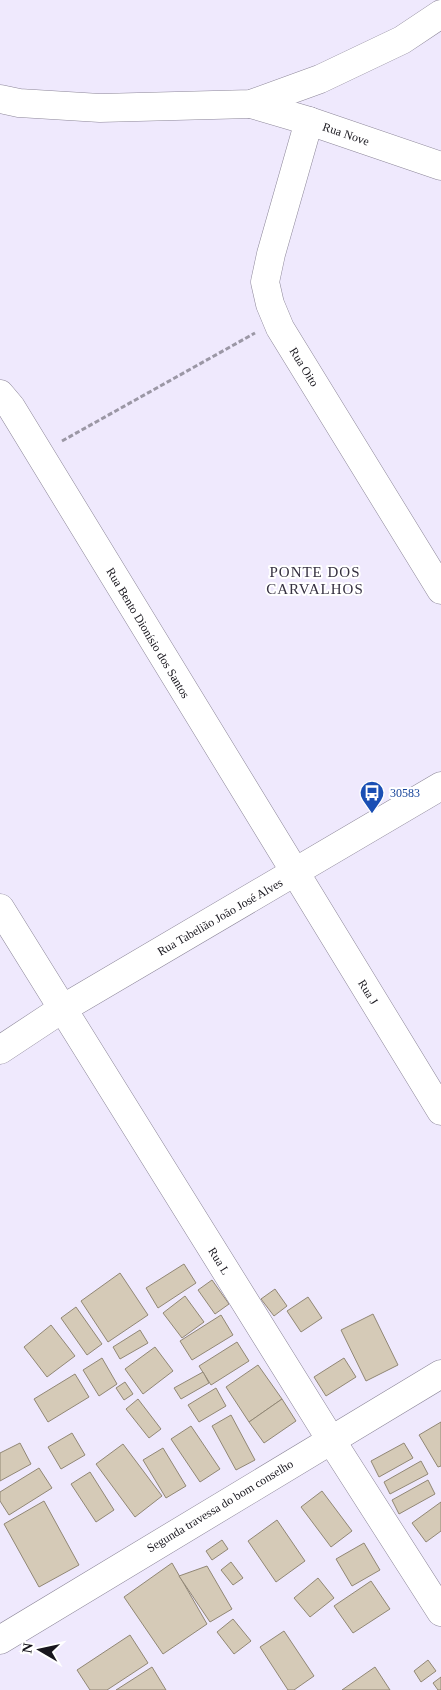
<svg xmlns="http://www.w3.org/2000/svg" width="441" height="1690" font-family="Georgia,serif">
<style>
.building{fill:#d5cab7;stroke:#918775}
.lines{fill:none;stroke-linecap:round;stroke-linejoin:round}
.minor-casing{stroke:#8d8799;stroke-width:29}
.path{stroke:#9b97a5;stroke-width:3;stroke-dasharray:5 2.5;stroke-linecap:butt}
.minor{stroke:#fff;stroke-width:28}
.labels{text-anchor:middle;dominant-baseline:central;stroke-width:4;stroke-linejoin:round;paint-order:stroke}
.street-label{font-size:12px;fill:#18161d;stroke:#fff}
.transit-label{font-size:12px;fill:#164399;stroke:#fff;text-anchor:start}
.quarter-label{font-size:15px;letter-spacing:1px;fill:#353040;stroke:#fff}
</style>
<rect width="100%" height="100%" fill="#efe9fd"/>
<g class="building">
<path d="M184,1264L196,1283L158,1308L146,1288Z"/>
<path d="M120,1273L148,1315L108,1342L81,1301Z"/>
<path d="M212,1280L229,1304L215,1314L198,1290Z"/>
<path d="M275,1289L287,1306L274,1316L261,1299Z"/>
<path d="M185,1296L204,1322L182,1338L163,1313Z"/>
<path d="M308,1297L322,1318L301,1332L287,1311Z"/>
<path d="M76,1307L102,1344L87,1355L61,1318Z"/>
<path d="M373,1314L398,1365L366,1381L341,1330Z"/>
<path d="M221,1315L233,1335L192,1360L180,1341Z"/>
<path d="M51,1325L75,1356L47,1377L24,1347Z"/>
<path d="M140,1330L148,1343L120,1359L113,1347Z"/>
<path d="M237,1342L249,1361L211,1385L199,1366Z"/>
<path d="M155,1347L173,1371L143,1394L125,1369Z"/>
<path d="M102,1358L117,1384L99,1396L83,1370Z"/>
<path d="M344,1358L356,1377L326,1396L314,1377Z"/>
<path d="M258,1365L282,1399L249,1422L226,1387Z"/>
<path d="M203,1372L209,1383L181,1399L174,1388Z"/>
<path d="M75,1374L89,1397L48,1422L34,1399Z"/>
<path d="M125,1382L133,1394L124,1400L116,1388Z"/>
<path d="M216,1388L226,1406L199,1422L188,1405Z"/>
<path d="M138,1399L161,1429L149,1438L126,1409Z"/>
<path d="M282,1399L296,1421L264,1443L249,1422Z"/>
<path d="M231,1415L255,1460L236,1470L212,1426Z"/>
<path d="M441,1422V1466L438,1467L419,1435Z"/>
<path d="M191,1426L220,1469L200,1482L171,1439Z"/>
<path d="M72,1433L85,1455L61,1469L48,1447Z"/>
<path d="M20,1443L31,1464L0,1481V1453Z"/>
<path d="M404,1443L413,1458L379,1477L371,1461Z"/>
<path d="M123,1444L162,1496L135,1517L96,1464Z"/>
<path d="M163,1448L186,1486L166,1498L143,1460Z"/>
<path d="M421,1461L428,1474L390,1494L384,1482Z"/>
<path d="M39,1468L52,1488L9,1515L0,1501V1492Z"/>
<path d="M90,1472L114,1510L96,1522L71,1484Z"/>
<path d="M428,1480L435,1494L399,1514L392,1500Z"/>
<path d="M322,1491L352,1531L331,1547L301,1507Z"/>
<path d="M44,1501L79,1565L39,1587L4,1524Z"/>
<path d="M441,1502V1531L426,1542L412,1523Z"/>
<path d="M277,1520L305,1561L276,1582L248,1541Z"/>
<path d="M222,1540L228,1549L212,1560L206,1551Z"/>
<path d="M364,1543L380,1570L352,1586L336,1559Z"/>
<path d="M231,1562L243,1578L233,1585L221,1570Z"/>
<path d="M172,1563L207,1624L163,1654L124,1597Z"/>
<path d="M207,1566L232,1609L210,1622L179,1576Z"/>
<path d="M318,1578L334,1598L310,1617L294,1598Z"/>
<path d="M371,1581L390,1609L353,1633L334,1606Z"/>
<path d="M233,1619L251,1641L234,1654L217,1632Z"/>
<path d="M284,1631L314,1676L294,1690H288L260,1647Z"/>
<path d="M130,1635L148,1663L107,1690H90L77,1670Z"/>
<path d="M428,1660L436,1671L421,1682L414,1671Z"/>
<path d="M152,1667L166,1690H116Z"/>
<path d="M375,1667L390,1690H342Z"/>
<path d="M441,1677V1690H438L433,1683Z"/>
</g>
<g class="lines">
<defs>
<g id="minor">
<path d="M0,99L19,103L100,108L251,104L320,79L402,40L441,14"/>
<path d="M251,104L309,121L441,166"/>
<path d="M309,121L271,254L265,282L270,304L280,328L441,590"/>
<path d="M0,394L11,407L441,1111"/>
<path d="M0,908L331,1440L441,1612"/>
<path d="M0,1050L62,1009L441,786"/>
<path d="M0,1640L441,1374"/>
</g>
</defs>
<use href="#minor" class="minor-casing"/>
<path class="path" d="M62,441L255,333"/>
<use href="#minor" class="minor"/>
</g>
<defs>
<symbol id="bus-pin" viewBox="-11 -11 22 30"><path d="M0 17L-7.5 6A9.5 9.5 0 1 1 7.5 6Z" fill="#1a4fb4" stroke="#fff"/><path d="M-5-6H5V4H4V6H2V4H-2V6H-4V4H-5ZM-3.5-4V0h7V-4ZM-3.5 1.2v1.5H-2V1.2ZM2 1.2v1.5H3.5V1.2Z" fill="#fff"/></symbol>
</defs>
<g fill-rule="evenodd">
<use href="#bus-pin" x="358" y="779" width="28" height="38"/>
</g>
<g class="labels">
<g class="street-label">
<text transform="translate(346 134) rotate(19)">Rua Nove</text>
<text transform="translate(304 367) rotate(58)">Rua Oito</text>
<text transform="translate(148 633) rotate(59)">Rua Bento Dionísio dos Santos</text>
<text transform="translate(220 917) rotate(-30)">Rua Tabelião João José Alves</text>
<text transform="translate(368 992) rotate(58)">Rua J</text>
<text transform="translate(219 1261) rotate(58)">Rua L</text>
<text transform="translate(220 1506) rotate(-31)">Segunda travessa do bom conselho</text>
</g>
<g class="transit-label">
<text x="390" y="793">30583</text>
</g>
<g class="quarter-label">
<text x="315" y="572">PONTE DOS<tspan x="315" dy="17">CARVALHOS</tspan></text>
</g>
</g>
<g transform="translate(40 1650) rotate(279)" stroke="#ffffff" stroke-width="4" paint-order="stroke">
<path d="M0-4L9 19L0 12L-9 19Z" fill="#18161d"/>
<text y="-8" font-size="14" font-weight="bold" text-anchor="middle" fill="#18161d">N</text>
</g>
</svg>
